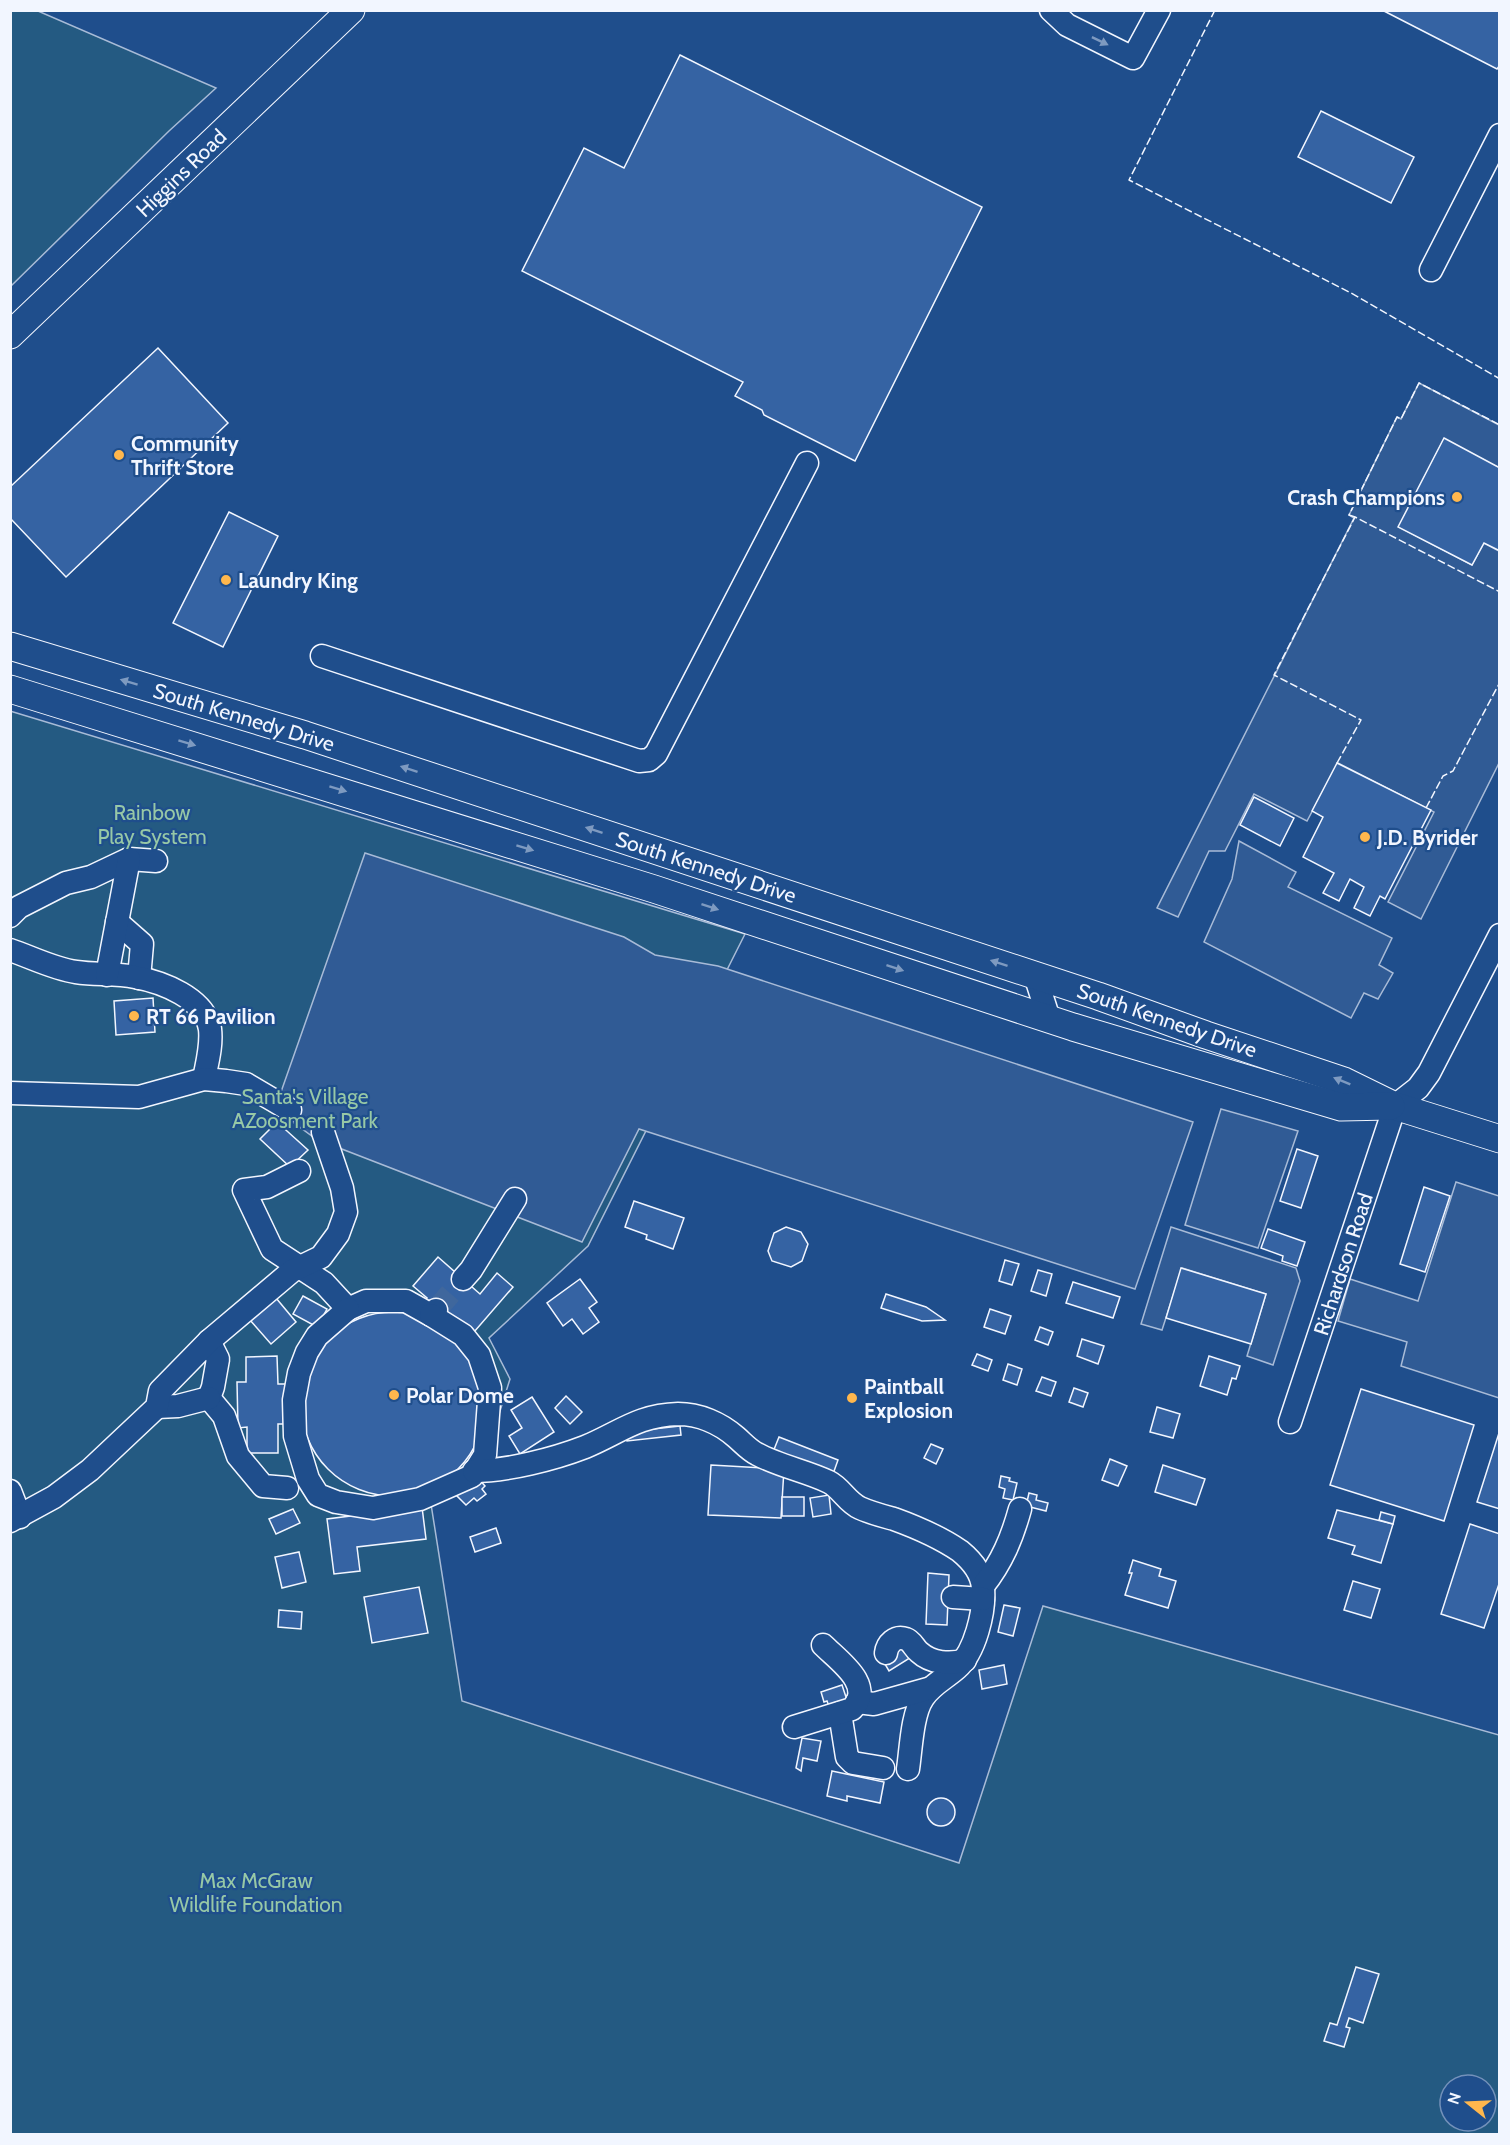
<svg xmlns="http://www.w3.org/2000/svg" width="1510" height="2145" font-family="Cabin,sans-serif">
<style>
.green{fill:#245a82;stroke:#a8bbd7;stroke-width:1.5;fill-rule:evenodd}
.parking{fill:#305b95;stroke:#a8bbd7;stroke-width:1.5}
.building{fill:#3563a3;stroke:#f2f6ff;stroke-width:1.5}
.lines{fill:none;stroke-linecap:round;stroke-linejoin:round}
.minor-tunnel{stroke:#3f679d;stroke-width:22;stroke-dasharray:22 11;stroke-linecap:butt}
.minor-casing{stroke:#f2f6ff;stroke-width:25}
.major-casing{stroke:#f2f6ff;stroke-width:29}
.minor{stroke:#1f4e8c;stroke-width:22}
.major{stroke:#1f4e8c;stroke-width:27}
.fence{stroke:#f2f6ff;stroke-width:1.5;stroke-dasharray:8 3;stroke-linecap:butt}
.oneway{fill:#7e9ac0}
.poi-dot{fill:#ffb74d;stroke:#1f4e8c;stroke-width:2}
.labels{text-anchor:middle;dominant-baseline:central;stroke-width:4.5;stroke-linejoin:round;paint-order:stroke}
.street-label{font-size:21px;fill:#f2f6ff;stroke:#1f4e8c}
.poi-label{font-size:21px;font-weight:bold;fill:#f2f6ff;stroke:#1f4e8c;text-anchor:start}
.park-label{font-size:21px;fill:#97c8a6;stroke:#1f4e8c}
</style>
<rect width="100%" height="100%" fill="#1f4e8c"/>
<g class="green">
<path d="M11,10L38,11L216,88L169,131L11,286Z"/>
<path d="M10,711L745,934L588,1246L489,1338L510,1379L485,1459L431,1504L462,1701L959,1863L1043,1606L1499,1735V2134H11ZM1450,2085H1486V2121H1450Z"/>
</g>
<g class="parking">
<path d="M1419,383L1499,425V468L1444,439L1399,527L1472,565L1484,543L1499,551V763L1421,919L1388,902L1434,812L1338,763L1307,821L1254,794L1225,851H1209L1178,917L1157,908L1354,518L1349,515L1397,417L1401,419Z"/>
<path d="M1239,841L1296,872L1288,887L1392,938L1379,965L1393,973L1378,999L1364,993L1351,1018L1204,942L1232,879Z"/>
<path d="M365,853L624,937L655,955L718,966L1193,1122L1135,1289L639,1129L582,1242L316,1139L275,1109Z"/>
<path d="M1221,1109L1298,1131L1258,1248L1185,1225Z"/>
<path d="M1456,1182L1499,1196V1398L1401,1366L1407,1342L1338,1321L1350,1279L1418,1301Z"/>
<path d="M1171,1227L1296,1268L1300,1281L1273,1365L1247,1356L1266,1294L1182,1268L1162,1330L1141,1324Z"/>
</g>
<g class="building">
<path d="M1382,10H1500V65L1497,69Z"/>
<path d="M680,55L982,207L855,461L764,415L762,410L735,396L743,382L522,271L584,148L624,168Z"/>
<path d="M1321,111L1414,157L1391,203L1298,157Z"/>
<path d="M158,348L228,423L66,577L10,518V487Z"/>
<path d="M1444,438L1500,468V551L1484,543L1472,565L1398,527Z"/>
<path d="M229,512L278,536L223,647L173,623Z"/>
<path d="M1337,763L1431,810L1385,899L1380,896L1370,916L1354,908L1364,887L1350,879L1339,901L1323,893L1334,873L1303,857L1323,817L1312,811Z"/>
<path d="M1254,797L1294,818L1280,846L1240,825Z"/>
<path d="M153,998L155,1032L116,1035L114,1001Z"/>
<path d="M277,1122L308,1150L290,1167L260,1139Z"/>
<path d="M1297,1149L1318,1156L1301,1208L1280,1201Z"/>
<path d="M1424,1187L1450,1196L1425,1272L1400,1264Z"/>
<path d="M634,1201L684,1218L673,1249L646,1239L647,1235L625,1227Z"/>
<path d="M786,1227L801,1232L808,1244L802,1261L791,1267L772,1261L768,1251L774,1233Z"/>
<path d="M1268,1229L1305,1242L1297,1266L1282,1261L1283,1256L1261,1248Z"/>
<path d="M438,1257L480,1294L497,1273L513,1287L468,1339L424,1300L427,1298L413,1286Z"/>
<path d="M1005,1260L1019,1264L1012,1285L999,1281Z"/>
<path d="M1181,1268L1266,1294L1251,1344L1166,1318Z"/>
<path d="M1038,1270L1052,1274L1046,1296L1031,1291Z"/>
<path d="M580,1279L597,1302L589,1308L599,1322L583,1334L572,1319L563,1326L547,1303Z"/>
<path d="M1073,1282L1120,1297L1113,1318L1066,1303Z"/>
<path d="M886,1294L926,1307L945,1320L922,1321L881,1308Z"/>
<path d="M303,1296L327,1309L317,1327L293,1314Z"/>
<path d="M276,1298L296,1322L271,1344L250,1320Z"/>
<path d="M990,1309L1011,1316L1005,1334L984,1327Z"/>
<circle cx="393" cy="1404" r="92"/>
<path d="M1040,1327L1053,1332L1048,1345L1035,1340Z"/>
<path d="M1082,1339L1104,1346L1098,1364L1077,1356Z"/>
<path d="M977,1354L992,1360L988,1371L972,1365Z"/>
<path d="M277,1356L278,1384H286L287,1424H278V1453H247V1427L238,1428L237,1382H246V1357Z"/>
<path d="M1209,1356L1240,1366L1236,1379L1232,1378L1227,1395L1200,1386Z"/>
<path d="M1008,1364L1022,1369L1017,1385L1003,1380Z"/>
<path d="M1042,1377L1056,1382L1051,1396L1036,1391Z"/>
<path d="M1074,1388L1088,1393L1083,1407L1069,1402Z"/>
<path d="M1361,1389L1474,1425L1444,1521L1330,1485Z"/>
<path d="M566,1396L582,1412L570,1424L555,1408Z"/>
<path d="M532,1397L554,1432L520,1454L509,1436L522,1428L511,1410Z"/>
<path d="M1157,1407L1180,1414L1173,1438L1150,1432Z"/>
<path d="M680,1426L681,1435L627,1441L626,1432Z"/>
<path d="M1499,1433H1500V1509L1477,1502Z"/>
<path d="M779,1437L838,1460L833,1474L773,1452Z"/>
<path d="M931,1444L943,1449L936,1464L924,1458Z"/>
<path d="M1110,1459L1127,1466L1118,1486L1102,1480Z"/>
<path d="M711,1465L784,1469L781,1518L708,1515Z"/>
<path d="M1163,1465L1205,1479L1196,1505L1155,1492Z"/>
<path d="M476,1476L485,1486L482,1489L486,1494L477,1501L474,1498L466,1505L456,1495Z"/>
<path d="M1001,1476L1010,1478L1009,1481L1017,1483L1013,1500L1003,1498L1005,1489L999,1487Z"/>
<path d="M1029,1493L1037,1495L1036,1500L1048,1503L1046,1511L1026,1506Z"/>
<path d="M829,1495L831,1514L813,1517L810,1498Z"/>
<rect x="782" y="1497" width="22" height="19"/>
<path d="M422,1507L426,1539L357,1547L360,1571L334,1574L327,1519Z"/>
<path d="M293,1509L300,1523L276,1534L269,1519Z"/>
<path d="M1337,1510L1393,1524L1381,1563L1352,1554L1355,1546L1328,1538Z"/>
<path d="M1381,1512L1395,1516L1393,1524L1379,1520Z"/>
<path d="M1470,1524L1500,1534V1581L1484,1628L1441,1614Z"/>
<path d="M496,1528L501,1543L475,1552L470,1537Z"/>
<path d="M299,1552L306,1582L282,1588L275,1557Z"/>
<path d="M1133,1560L1161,1569L1159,1576L1176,1581L1168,1608L1125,1595L1132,1573H1129Z"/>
<path d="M928,1573L949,1575L947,1625L926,1624Z"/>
<path d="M1353,1581L1380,1589L1371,1618L1344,1610Z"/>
<path d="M419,1587L428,1633L372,1643L364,1597Z"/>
<path d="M1004,1605L1020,1608L1013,1636L998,1632Z"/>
<path d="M279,1610L302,1612L301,1629L278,1627Z"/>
<path d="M906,1644L913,1656L889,1671L882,1659Z"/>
<path d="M1004,1665L1007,1684L982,1689L979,1670Z"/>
<path d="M842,1685L848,1703L830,1709L827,1701L824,1702L821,1692Z"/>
<path d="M802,1738L821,1741L817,1761L803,1758L801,1771L796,1768Z"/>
<path d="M832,1771L884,1782L880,1803L847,1796V1801L827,1796Z"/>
<circle cx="941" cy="1812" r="14"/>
<path d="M1356,1967L1379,1974L1363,2023L1349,2018L1346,2027L1350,2028L1344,2047L1324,2041L1330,2023L1337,2025Z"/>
</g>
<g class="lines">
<path class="minor-tunnel" d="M436,1310L463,1279"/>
<defs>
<g id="minor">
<path d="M1051,10L1067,25L1133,58L1159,10"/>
<path d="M1431,270L1500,135"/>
<path d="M322,656L639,761L649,760L656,754L807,463"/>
<path d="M10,916L19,907L66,883L91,877L129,859L156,861"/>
<path d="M117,922L142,944L139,978"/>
<path d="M10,950C31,957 54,969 76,972C95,975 116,973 135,977C162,982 205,998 210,1029C212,1046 207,1063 204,1079"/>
<path d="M107,975L129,859"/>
<path d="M1035,975L1049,1019"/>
<path d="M10,1093L139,1097L204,1079L226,1081L246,1084L290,1110"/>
<path d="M299,1171L267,1187L244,1190L272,1249L324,1283L348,1309L366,1301H406L431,1315L436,1310"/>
<path d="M463,1279L471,1270L515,1199"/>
<path d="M348,1309L317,1336L307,1352L299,1373L294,1400L295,1436L308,1479L318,1495L336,1502L373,1508L420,1499L472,1476L485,1455L490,1388L479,1355L463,1335L431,1315"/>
<path d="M209,1398L224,1416L238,1456L263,1486L287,1488"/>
<path d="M209,1398L213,1387L218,1359L209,1341"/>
<path d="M157,1407L178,1406L209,1398"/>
<path d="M1290,1422L1395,1106L1418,1088L1429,1073L1500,935"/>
<path d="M474,1471C507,1471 554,1459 585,1447C619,1433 638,1415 678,1414C699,1414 720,1423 736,1437C743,1443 749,1450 757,1454C779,1466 806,1471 829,1482C841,1488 847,1502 860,1508C871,1513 883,1516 894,1519C916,1527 941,1538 960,1551C971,1560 982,1573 983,1588C985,1612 975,1652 957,1668C946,1678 931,1685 923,1698C912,1714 911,1749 908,1769"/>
<path d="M10,1491L20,1517"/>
<path d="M10,1521L54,1497L90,1470L157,1407L160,1391L209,1341L292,1271L321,1257L338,1234L346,1212L342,1188L323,1132"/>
<path d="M983,1586C1002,1562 1012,1538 1020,1509"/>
<path d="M953,1597L983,1599"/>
<path d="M886,1653C887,1644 895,1635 906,1639C912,1641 914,1648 919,1652C931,1663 950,1665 965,1660"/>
<path d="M857,1702L874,1704L931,1688"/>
<path d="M840,1713L847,1757L853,1763L883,1768"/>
<path d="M794,1727L852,1709C875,1685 839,1661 823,1645"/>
</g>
<g id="major">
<path d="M10,335L351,10"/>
<path d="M10,646L305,735L1098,996L1206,1035L1344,1081L1395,1106L1500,1139"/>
<path d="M10,689L654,889L1073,1027L1341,1107L1391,1106"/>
</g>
</defs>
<use href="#minor" class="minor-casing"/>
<use href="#major" class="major-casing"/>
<use href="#minor" class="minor"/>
<use href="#major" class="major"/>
<g class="fence">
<path d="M1215,10L1129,180L1351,293L1500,379"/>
<path d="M1355,517L1349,515L1397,417L1401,419L1419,383L1500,425"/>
<path d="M1337,763L1361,720L1274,675L1355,517L1500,592"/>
<path d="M1426,808L1443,776L1453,771L1500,682"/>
</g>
</g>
<defs><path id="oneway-solid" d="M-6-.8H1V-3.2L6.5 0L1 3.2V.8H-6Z" transform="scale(1.5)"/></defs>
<g class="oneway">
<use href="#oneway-solid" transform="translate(1100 41) rotate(26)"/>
<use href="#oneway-solid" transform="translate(129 682) rotate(-163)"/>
<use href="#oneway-solid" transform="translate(187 743) rotate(17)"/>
<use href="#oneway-solid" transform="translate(409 769) rotate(-162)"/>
<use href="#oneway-solid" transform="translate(338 789) rotate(17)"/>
<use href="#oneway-solid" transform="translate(594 830) rotate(-162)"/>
<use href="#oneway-solid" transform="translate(525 848) rotate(17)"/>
<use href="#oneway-solid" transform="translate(710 907) rotate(18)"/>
<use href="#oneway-solid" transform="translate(999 963) rotate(-162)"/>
<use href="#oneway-solid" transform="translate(895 968) rotate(18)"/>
<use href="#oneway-solid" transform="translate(1342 1081) rotate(-158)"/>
</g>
<g class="poi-dot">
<circle cx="119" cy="455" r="6"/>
<circle cx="1457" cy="497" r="6"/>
<circle cx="226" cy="580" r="6"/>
<circle cx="1365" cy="837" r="6"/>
<circle cx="134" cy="1016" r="6"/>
<circle cx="394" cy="1395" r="6"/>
<circle cx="852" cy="1398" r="6"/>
</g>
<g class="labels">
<g class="street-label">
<text transform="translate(181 173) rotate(-44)">Higgins Road</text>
<text transform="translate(244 717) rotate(17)">South Kennedy Drive</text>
<text transform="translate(706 867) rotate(18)">South Kennedy Drive</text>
<text transform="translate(1167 1020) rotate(19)">South Kennedy Drive</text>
<text transform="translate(1343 1264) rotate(-72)">Richardson Road</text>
</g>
<g class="poi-label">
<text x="131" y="443">Community<tspan x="131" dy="24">Thrift Store</tspan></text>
<text x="1445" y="497" text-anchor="end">Crash Champions</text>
<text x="238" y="580">Laundry King</text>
<text x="1377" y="837">J.D. Byrider</text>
<text x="146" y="1016">RT 66 Pavilion</text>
<text x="864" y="1386">Paintball<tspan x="864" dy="24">Explosion</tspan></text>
<text x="406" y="1395">Polar Dome</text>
</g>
<g class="park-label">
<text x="152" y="812">Rainbow<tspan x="152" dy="24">Play System</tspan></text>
<text x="305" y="1096">Santa's Village<tspan x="305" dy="24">AZoosment Park</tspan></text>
<text x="256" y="1880">Max McGraw<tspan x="256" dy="24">Wildlife Foundation</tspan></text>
</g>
</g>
<rect width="1510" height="2145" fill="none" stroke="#f2f6ff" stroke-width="24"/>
<g transform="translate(1468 2103) rotate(288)"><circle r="28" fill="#1f4e8c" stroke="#7391ba" stroke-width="1.5"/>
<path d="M0-4.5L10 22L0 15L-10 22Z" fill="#ffb74d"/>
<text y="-9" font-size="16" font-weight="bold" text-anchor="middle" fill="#f2f6ff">N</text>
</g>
</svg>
